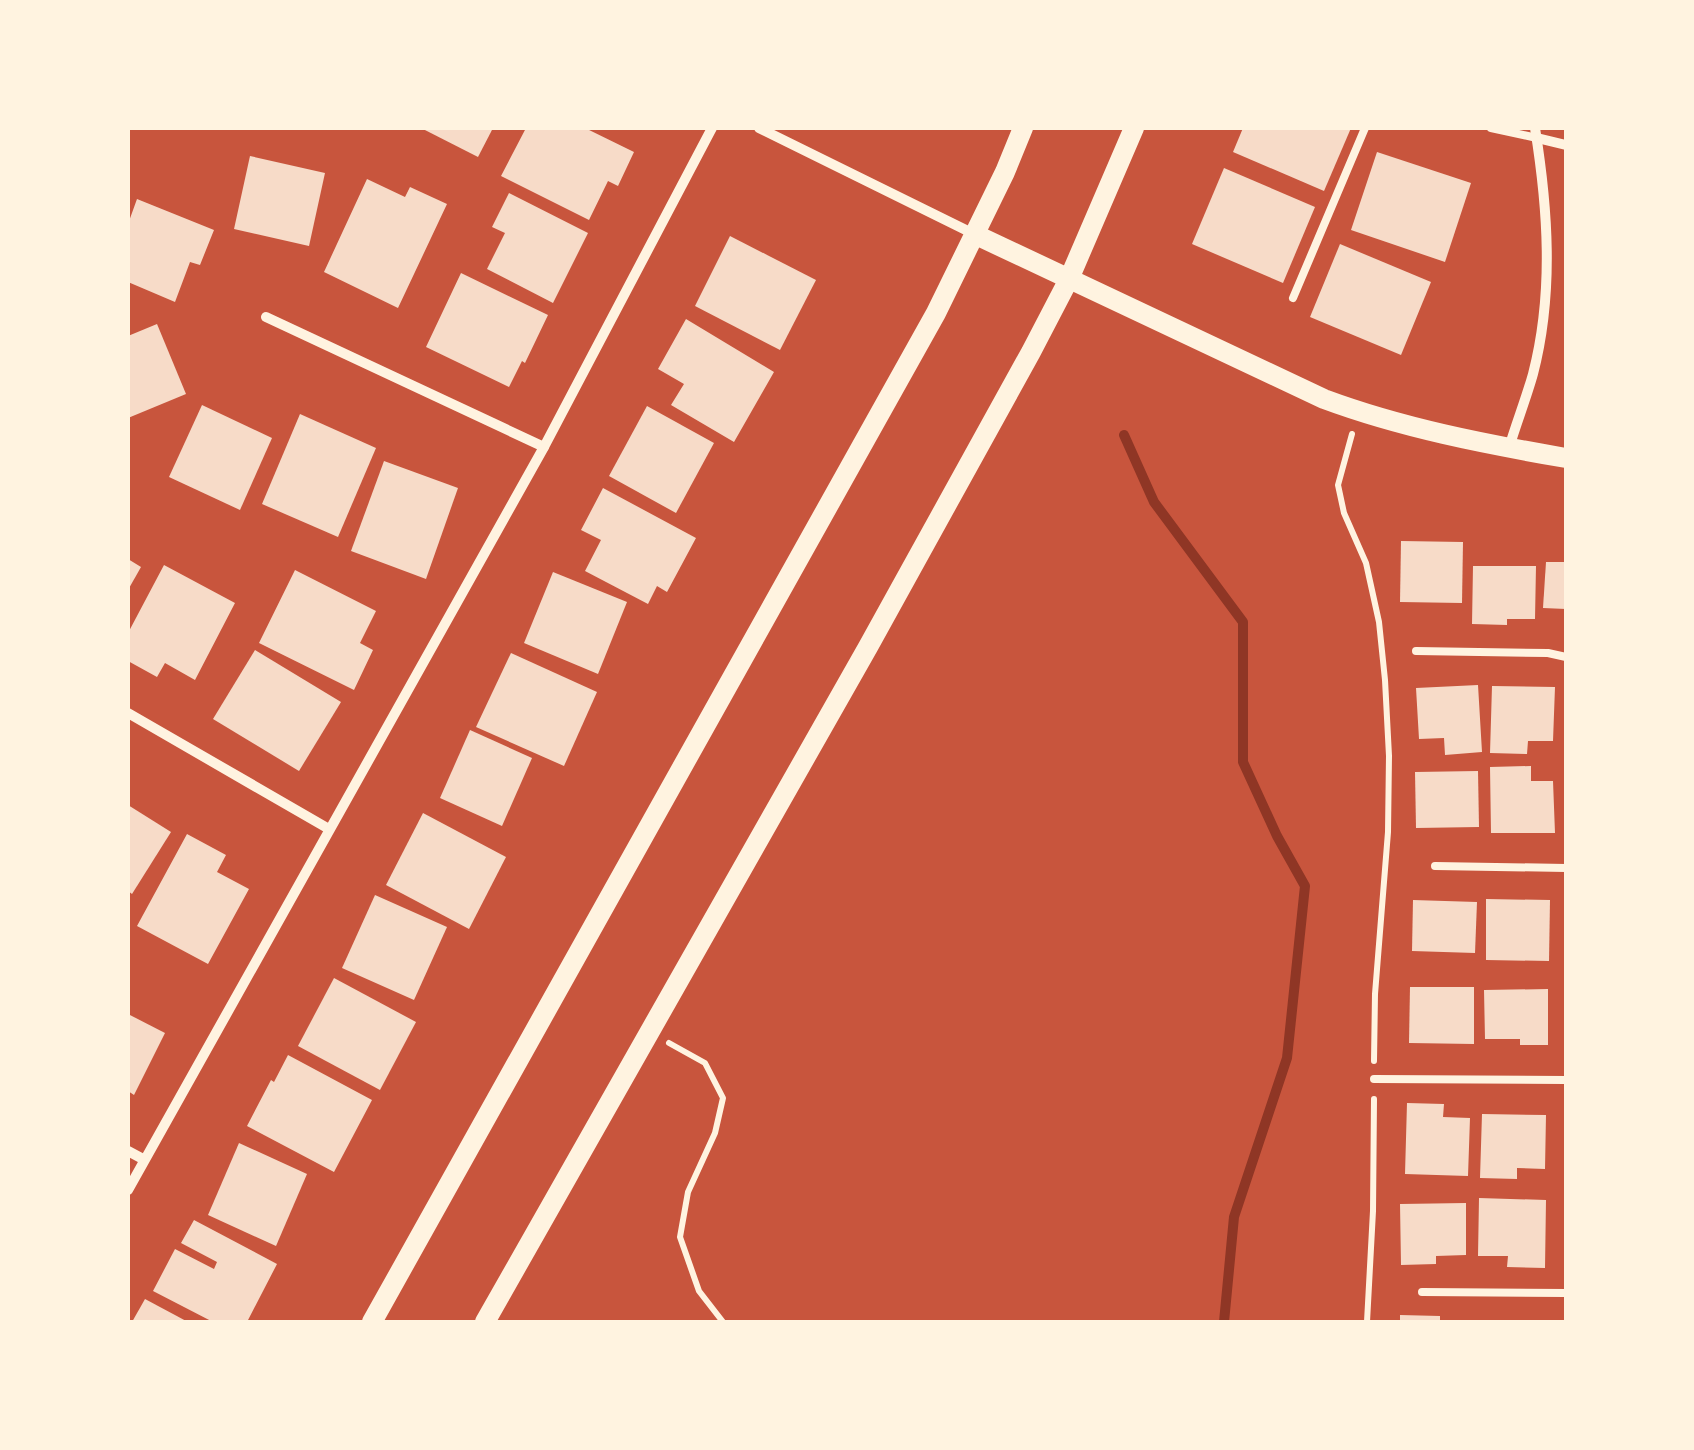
<svg xmlns="http://www.w3.org/2000/svg" width="1694" height="1450" font-family="'Sofia Sans Condensed',sans-serif">
<style>
.lines{fill:none;stroke-linecap:round;stroke-linejoin:round}
.stream{stroke:#8f3625;stroke-width:10}
.building{fill:#f7dbc8}
.path{stroke:#fff3e0;stroke-width:6}
.service{stroke:#fff3e0;stroke-width:8}
.minor{stroke:#fff3e0;stroke-width:10}
.secondary{stroke:#fff3e0;stroke-width:20}
</style>
<rect width="100%" height="100%" fill="#c8553d"/>
<g class="lines">
<path class="stream" d="M1124,435L1154,502L1243,622V762L1277,836L1305,886L1287,1058L1234,1217L1224,1322"/>
</g>
<g class="building">
<path d="M421,128H493L478,157Z"/>
<path d="M526,128H585L634,152L618,186L608,181L589,220L501,176Z"/>
<path d="M1243,128H1351L1324,191L1233,152Z"/>
<path d="M1377,152L1471,183L1445,262L1351,230Z"/>
<path d="M250,156L325,173L309,246L234,229Z"/>
<path d="M1224,168L1315,207L1283,283L1192,244Z"/>
<path d="M367,179L405,197L410,187L447,204L398,308L324,272Z"/>
<path d="M509,193L588,233L553,303L487,269L505,233L492,227Z"/>
<path d="M137,199L214,230L200,265L190,262L175,302L128,282V224Z"/>
<path d="M730,236L816,280L780,350L695,306Z"/>
<path d="M1340,244L1431,282L1401,355L1310,317Z"/>
<path d="M461,273L548,315L525,363L522,361L509,387L426,347Z"/>
<path d="M686,319L774,372L734,442L671,405L684,384L658,369Z"/>
<path d="M157,324L186,394L128,418V336Z"/>
<path d="M202,405L272,438L240,510L169,477Z"/>
<path d="M647,406L714,443L676,513L609,476Z"/>
<path d="M300,414L376,448L338,537L262,504Z"/>
<path d="M384,461L458,488L426,579L351,551Z"/>
<path d="M603,488L696,538L667,592L657,586L648,604L585,571L601,540L581,530Z"/>
<path d="M1401,541L1463,542L1462,603L1400,602Z"/>
<path d="M128,559L141,567L128,590Z"/>
<path d="M1546,562H1566V609L1543,608Z"/>
<path d="M164,565L235,603L195,680L165,663L157,677L128,661V633Z"/>
<path d="M1473,566H1536L1535,619H1507V625L1472,624Z"/>
<path d="M295,570L376,611L360,643L373,650L354,690L259,643Z"/>
<path d="M553,572L627,602L598,674L524,643Z"/>
<path d="M255,650L341,702L299,771L213,719Z"/>
<path d="M511,653L597,692L564,766L476,727Z"/>
<path d="M1478,685L1482,752L1445,755L1444,738L1419,739L1416,688Z"/>
<path d="M1492,686L1555,687L1553,741H1528L1527,754L1490,753Z"/>
<path d="M470,730L532,758L502,826L440,798Z"/>
<path d="M1531,766V781H1553L1555,833H1491L1490,767Z"/>
<path d="M1478,771L1479,827L1416,828L1415,772Z"/>
<path d="M128,805L171,832L132,894L128,891Z"/>
<path d="M423,813L506,857L469,929L386,885Z"/>
<path d="M187,834L226,855L217,872L249,889L208,964L137,926Z"/>
<path d="M375,895L447,927L414,1000L342,968Z"/>
<path d="M1486,899L1550,900L1549,961L1486,960Z"/>
<path d="M1413,900L1477,902L1475,953L1412,951Z"/>
<path d="M334,978L416,1022L380,1090L298,1046Z"/>
<path d="M1410,987H1474V1044L1409,1043Z"/>
<path d="M1548,989V1045H1520V1039H1485L1484,990Z"/>
<path d="M128,1014L165,1033L134,1095L128,1091Z"/>
<path d="M288,1055L372,1100L334,1172L247,1126L271,1080L274,1082Z"/>
<path d="M1407,1103L1444,1104L1443,1117L1470,1118L1468,1176L1405,1174Z"/>
<path d="M1482,1114L1546,1115L1545,1169L1517,1168V1179L1480,1178Z"/>
<path d="M239,1143L307,1174L276,1246L208,1215Z"/>
<path d="M1479,1198L1546,1200L1545,1268L1507,1267L1508,1256H1478Z"/>
<path d="M1466,1203V1255L1436,1256V1264L1401,1265L1400,1204Z"/>
<path d="M194,1220L277,1264L247,1322H213L153,1291L175,1249L214,1269L217,1262L181,1243Z"/>
<path d="M145,1299L188,1322H132Z"/>
<path d="M1400,1315L1440,1316V1322H1400Z"/>
</g>
<g class="lines">
<g class="path">
<path d="M1352,434L1338,485L1344,513L1366,563L1379,622L1385,680L1389,756L1388,832L1375,994L1374,1061"/>
<path d="M669,1043L705,1063L723,1098L715,1133L688,1192L680,1237L699,1291L723,1322"/>
<path d="M1367,1322L1373,1211L1374,1099"/>
</g>
<g class="service">
<path d="M1491,128L1537,138"/>
<path d="M1293,298L1365,128"/>
<path d="M1416,651L1548,653L1566,657"/>
<path d="M1435,866L1566,868"/>
<path d="M1374,1079L1566,1080"/>
<path d="M1422,1292L1566,1293"/>
</g>
<g class="minor">
<path d="M759,128L974,234"/>
<path d="M1537,138L1566,145"/>
<path d="M266,317L544,447"/>
<path d="M1509,448C1516,424 1526,399 1533,374C1554,293 1548,209 1535,128"/>
<path d="M128,713L329,829"/>
<path d="M128,1151L143,1159"/>
<path d="M128,1190L544,447L712,128"/>
</g>
<g class="secondary">
<path d="M974,234L1324,399C1402,428 1485,444 1566,458"/>
<path d="M372,1322L936,313L1005,172L1023,128"/>
<path d="M485,1322L868,647L1031,352L1069,279L1134,128"/>
</g>
</g>
<rect width="1694" height="1450" fill="none" stroke="#fff3e0" stroke-width="260"/>
</svg>
